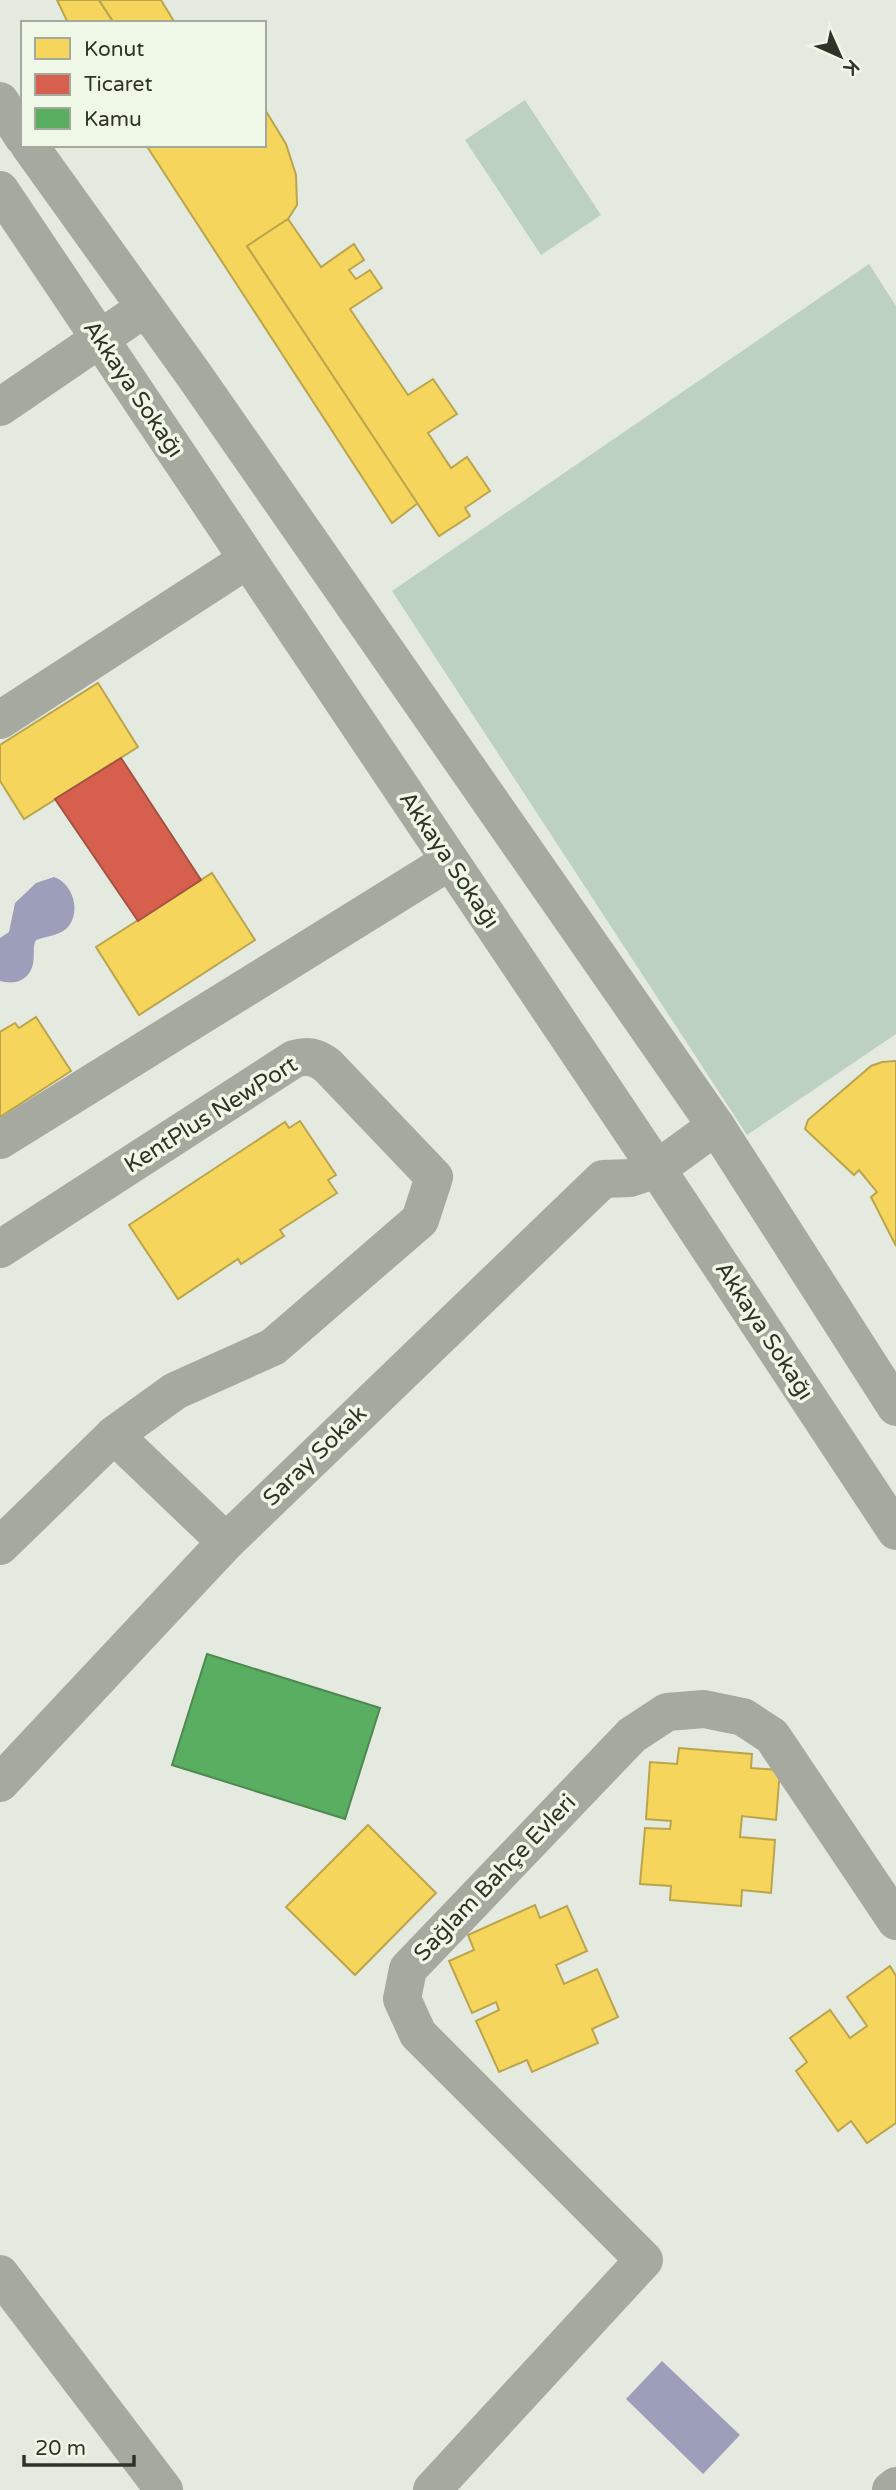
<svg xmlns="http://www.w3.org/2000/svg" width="896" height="2490" font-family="'Varela Round',sans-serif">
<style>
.green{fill:#bdd1c0}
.water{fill:#9c9eba}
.homes{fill:#f6d55c;stroke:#bba54c;stroke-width:2}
.shops{fill:#d6604d;stroke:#a45342;stroke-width:2}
.public{fill:#5aae61;stroke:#4d8950;stroke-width:2}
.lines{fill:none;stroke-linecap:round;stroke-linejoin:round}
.minor{stroke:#a5a99f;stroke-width:38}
.labels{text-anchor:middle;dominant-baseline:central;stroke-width:7;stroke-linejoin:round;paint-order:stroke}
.street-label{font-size:23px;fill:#303428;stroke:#eff7e7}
</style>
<rect width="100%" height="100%" fill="#e5eae0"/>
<g class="green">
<path d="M525,100L601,215L541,255L465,140Z"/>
<path d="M869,264L896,306V1034L747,1135L392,591Z"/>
</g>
<g class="water">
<path d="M54,877C73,883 82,913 67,928C58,936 47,936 36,940C32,948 35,955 33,964C29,981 15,985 0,981V938L9,932L15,903L36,883Z"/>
<path d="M662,2361L740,2435L703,2474L626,2399Z"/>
</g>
<g class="homes">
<path d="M57,0H99L114,23H68Z"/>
<path d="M99,0H161L175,23H114Z"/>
<path d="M264,108L286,144L296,175L297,205L288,219L247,246L418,503L392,523L146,145H264Z"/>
<path d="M288,219L321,267L354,244L364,260L349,270L356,279L370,270L382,288L350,309L408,395L433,379L457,414L428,433L451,468L467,457L490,491L465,508L470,516L439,536L247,246Z"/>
<path d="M98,683L138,747L24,819L0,781V745Z"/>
<path d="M212,873L255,940L139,1015L96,947Z"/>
<path d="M36,1017L71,1071L0,1117V1032L15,1023L19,1028Z"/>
<path d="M895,1061H896V1246L871,1197L877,1192L859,1170L854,1175L805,1129L808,1120L871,1066L882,1062Z"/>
<path d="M300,1121L336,1175L328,1180L337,1193L280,1230L284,1236L241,1264L238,1259L178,1299L129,1225L285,1122L289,1128Z"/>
<path d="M679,1748L752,1754L751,1768L780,1770L776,1820L742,1816L740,1837L775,1840L771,1893L742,1890L741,1906L670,1900L671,1886L640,1884L645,1828L670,1829L671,1821L646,1819L650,1762L677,1764Z"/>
<path d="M368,1825L436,1893L355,1975L286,1907Z"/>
<path d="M535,1905L540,1918L567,1906L587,1951L556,1965L564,1984L597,1969L618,2017L592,2029L598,2043L532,2072L527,2060L499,2072L476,2021L499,2010L496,2002L472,2013L449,1961L474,1950L468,1935Z"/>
<path d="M890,1966L896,1976V2123L867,2143L851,2121L838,2131L796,2071L807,2062L790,2038L830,2010L850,2038L867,2026L847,1997Z"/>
</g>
<path class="shops" d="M121,758L201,880L138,921L55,799Z"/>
<path class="public" d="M207,1654L380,1708L345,1819L172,1765Z"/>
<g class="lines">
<g class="minor">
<path d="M0,101L23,137"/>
<path d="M29,145L194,375L716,1126L896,1407"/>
<path d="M0,190L657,1169L896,1531"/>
<path d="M0,407L145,308"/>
<path d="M0,720L247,560"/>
<path d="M0,1140L450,861"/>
<path d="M0,1249L294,1059C308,1055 317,1057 328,1066L434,1177L420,1220L273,1347L175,1391L114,1435"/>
<path d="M0,1546L114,1435L226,1542"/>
<path d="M0,1783L226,1542L603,1179L630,1178L657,1169L716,1126"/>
<path d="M0,2274L164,2490"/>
<path d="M432,2490L644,2260L418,2034L402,1999L408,1969L632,1735L667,1712L704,1709L743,1717L772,1736L896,1921"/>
<path d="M891,2490L896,2486"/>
</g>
</g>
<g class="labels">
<g class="street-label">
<text transform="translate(133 389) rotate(56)">Akkaya Sokağı</text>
<text transform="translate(449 860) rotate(56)">Akkaya Sokağı</text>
<text transform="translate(211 1115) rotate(-32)">KentPlus NewPort</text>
<text transform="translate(764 1331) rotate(57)">Akkaya Sokağı</text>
<text transform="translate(315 1456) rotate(-44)">Saray Sokak</text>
<text transform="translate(495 1878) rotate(-46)">Sağlam Bahçe Evleri</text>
</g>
</g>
<rect x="21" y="21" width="245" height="126" fill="#eff7e7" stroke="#a3a99b" stroke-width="2"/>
<rect x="35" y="38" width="35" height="21" fill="#f6d55c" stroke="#a3a99b" stroke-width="2"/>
<text x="84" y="56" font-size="21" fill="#303428">Konut</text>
<rect x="35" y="74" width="35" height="21" fill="#d6604d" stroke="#a3a99b" stroke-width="2"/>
<text x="84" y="91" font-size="21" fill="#303428">Ticaret</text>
<rect x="35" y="108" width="35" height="21" fill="#5aae61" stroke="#a3a99b" stroke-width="2"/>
<text x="84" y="126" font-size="21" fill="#303428">Kamu</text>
<g transform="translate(840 56) rotate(135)" stroke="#eff7e7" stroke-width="5" paint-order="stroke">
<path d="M0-5L12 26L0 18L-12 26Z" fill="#303428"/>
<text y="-10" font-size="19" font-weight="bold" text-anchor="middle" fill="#303428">K</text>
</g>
<path d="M24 2455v10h110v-10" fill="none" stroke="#303428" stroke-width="3.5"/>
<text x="35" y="2455" font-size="21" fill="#303428" stroke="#eff7e7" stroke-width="5" paint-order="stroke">20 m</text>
</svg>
